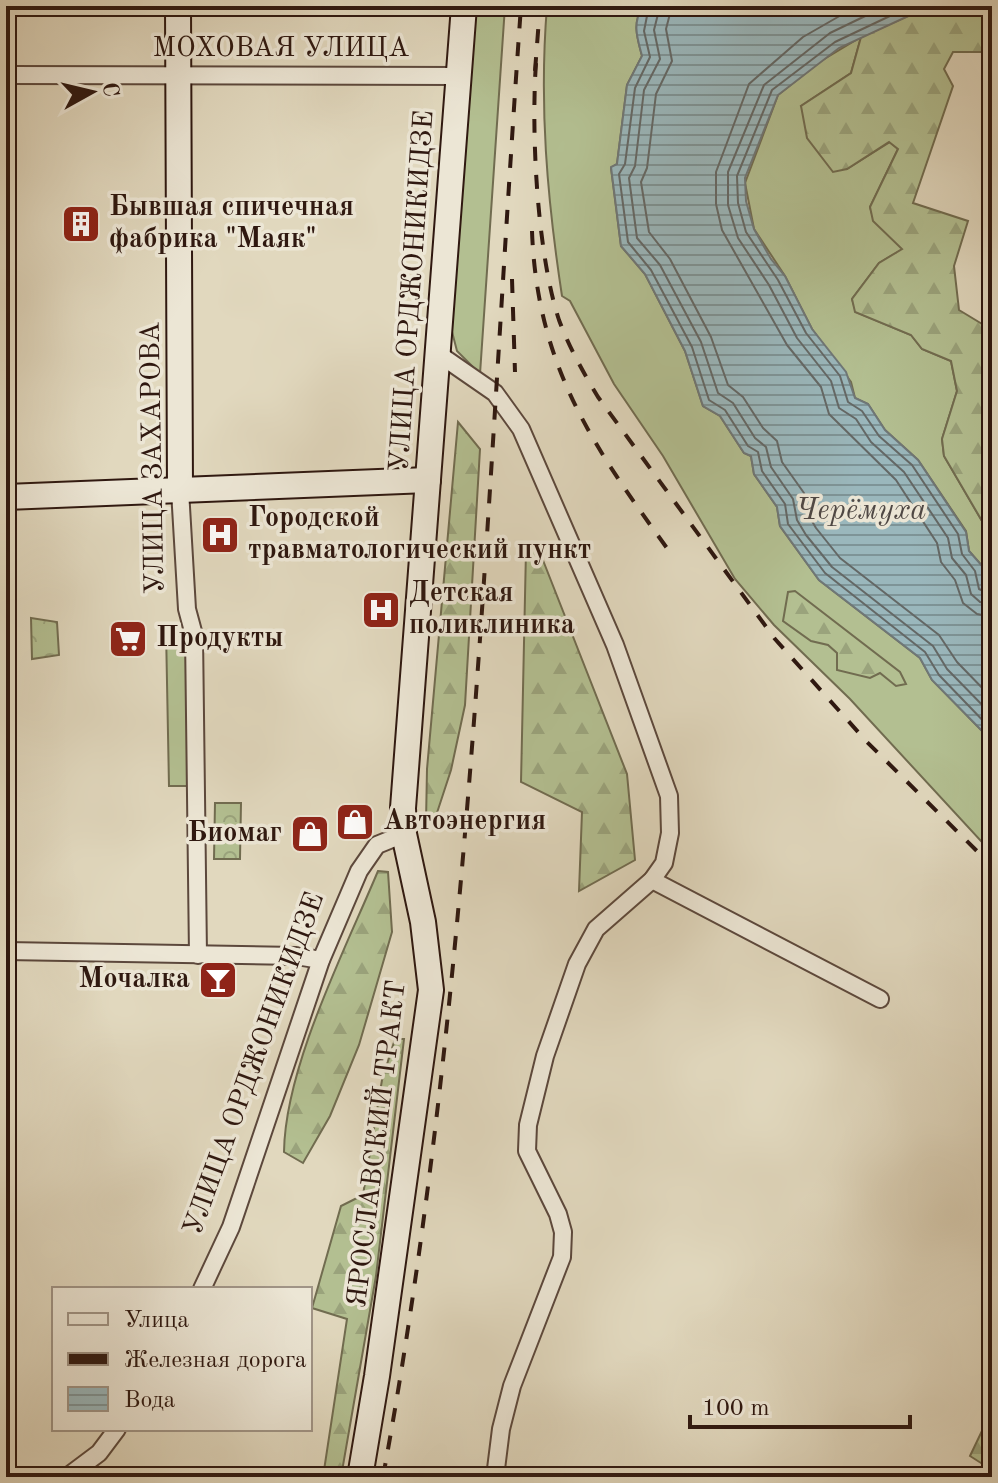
<svg xmlns="http://www.w3.org/2000/svg" width="998" height="1483" font-family="'Old Standard TT',serif">
<style>
.grass{fill:#b3bf91;stroke:#716c50;stroke-width:2}
.forest{fill:url(#forest-firs);stroke:#716c50;stroke-width:2}
.park{fill:url(#park-crowns);stroke:#716c50;stroke-width:2}
.water{fill:url(#water-rules);stroke:#6f7777;stroke-width:2}
.lines{fill:none;stroke-linecap:round;stroke-linejoin:round}
.shore{stroke:#646866;stroke-width:2}
.street-casing{stroke:#5c483c;stroke-width:20}
.secondary-casing{stroke:#2f1810;stroke-width:28}
.street{stroke:#ece6d5;stroke-width:16}
.secondary{stroke:#ece6d5;stroke-width:24}
.rail{stroke:#2f1810;stroke-width:4;stroke-dasharray:14 14;stroke-linecap:butt}
.labels{text-anchor:middle;dominant-baseline:central;stroke-width:7;stroke-linejoin:round;paint-order:stroke}
.street-label{font-size:28px;fill:#2f1810;stroke:#ece6d5}
.poi-label{font-size:28px;font-weight:bold;fill:#2f1810;stroke:#ece6d5;text-anchor:start}
.water-label{font-size:30px;font-style:italic;fill:#4f4844;stroke:#ece6d5}
</style>
<defs>
<pattern id="forest-firs" width="22" height="20" patternUnits="userSpaceOnUse" patternTransform="scale(2)"><rect width="22" height="20" fill="#b3bf91"/><path d="M5 1l3.5 6h-7zM16 11l3.5 6h-7z" fill="#9aa37c"/></pattern>
<pattern id="park-crowns" width="20" height="18" patternUnits="userSpaceOnUse" patternTransform="scale(2)"><rect width="20" height="18" fill="#b3bf91"/><path d="M2 6a3 3 0 1 1 6 0M12 15a3 3 0 1 1 6 0" fill="none" stroke="#9aa37c"/></pattern>
<pattern id="water-rules" width="6" height="5" patternUnits="userSpaceOnUse" patternTransform="scale(2)"><rect width="6" height="5" fill="#9ab7bc"/><path d="M0 2.5h6" fill="none" stroke="#7e9497"/></pattern>
</defs>
<rect width="100%" height="100%" fill="#e1d8be"/>
<filter id="stains"><feTurbulence type="fractalNoise" baseFrequency=".0025" numOctaves="4"/><feColorMatrix values="0 0 0 0 .2 0 0 0 0 .09 0 0 0 0 .02 0 0 0 .5 -.17"/></filter>
<radialGradient id="worn" r=".72"><stop offset=".6" stop-color="#630" stop-opacity="0"/><stop offset="1" stop-color="#630" stop-opacity=".3"/></radialGradient>
<g class="grass">
<path d="M471,6H505L480,374L457,351L450,324Z"/>
<path d="M547,6H643C632,23 637,37 642,56L627,85L617,164L611,168L621,246L645,274L685,351L703,406L720,416L744,453L751,456L754,474L777,507L780,526L819,580L920,658L932,680L992,741V853L850,699L774,625L735,579L663,456L614,384L570,301L562,296C547,198 539,104 547,6Z"/>
<path d="M861,37L851,73L801,106L847,169L890,142L898,149L870,207L874,221L903,249L879,263L852,299L856,312L911,335L922,349L951,361L957,391L942,439L944,456L982,521L992,561V589L986,584L983,567L969,551L966,531L918,460L885,430L868,404L855,398L851,382L812,329L785,276L754,229L745,183L778,95L821,61Z"/>
<path d="M166,630H186L189,786H169Z"/>
</g>
<g class="forest">
<path d="M930,6H992V52H953L944,69L953,86L913,203L968,221L954,266L959,310L992,330V561L982,521L944,456L942,439L957,391L951,361L922,349L911,335L855,312L852,299L879,263L902,249L873,221L870,207L898,149L889,142L847,169L833,172L807,138L801,106L851,73L861,37Z"/>
<path d="M458,422L480,449L465,705L451,770L433,825L426,822L427,769Z"/>
<path d="M537,545L627,774L635,860L579,891L582,812L521,782L526,550Z"/>
<path d="M795,591L900,672L906,684L896,686L880,673L870,678L837,670V653L828,645L811,641L783,621L788,592Z"/>
<path d="M378,871L388,872L392,932L359,1045L330,1116L303,1163L284,1152C285,1067 345,950 378,871Z"/>
<path d="M395,1039H404L376,1276L341,1477H323L347,1319L312,1308L341,1206L363,1195L382,1080Z"/>
<path d="M992,1410V1470L970,1456Z"/>
</g>
<g class="park">
<path d="M31,618L57,622L59,655L32,659Z"/>
<path d="M215,803H241L240,859H214Z"/>
</g>
<path class="water" d="M643,6H930L839,48L778,95L745,178L746,201L754,229L771,259L785,276L812,329L846,372L855,398L868,404L885,430L918,460L966,532L969,551L983,567L986,584L992,589V741L932,680L920,658L819,580L780,526L777,507L754,474L751,456L744,453L720,416L703,406L685,351L645,274L621,246L611,167L617,164L627,85L642,56C637,37 632,23 643,6Z"/>
<g class="lines">
<g class="shore">
<path d="M649,6L644,31L650,57L635,88L625,164L619,174L628,242L651,270L692,347L709,400L725,410L748,446L758,452L762,471L785,504L788,524L825,573L925,652L939,675L992,730"/>
<path d="M660,6L654,30L660,59L644,90L635,166L629,178L637,238L660,265L701,342L718,393L733,403L755,438L766,447L771,467L793,499L797,520L806,535L832,567L933,646L947,669L992,715"/>
<path d="M672,6L666,29L672,61L656,94L647,168L641,182L649,232L670,259L711,337L728,385L743,397L763,428L777,441L782,462L804,493L809,516L816,528L840,558L939,635L957,662L992,698"/>
<path d="M857,6L803,37L749,84L716,172V204L722,230L787,345L821,387L829,414L896,480L937,543L941,562L955,580L963,603L977,614L992,617"/>
<path d="M886,6L830,33L764,85L728,172V205L738,238L769,285L797,338L831,381L839,408L856,419L871,442L904,472L948,538L952,558L966,575L971,594L980,602L992,605"/>
<path d="M911,6L835,42L772,90L737,176L738,203L746,232L778,280L806,333L840,376L848,402L862,411L879,436L912,465L958,534L962,554L975,571L979,589L992,595"/>
</g>
<defs>
<g id="street">
<path d="M6,75L460,76"/>
<path d="M440,355L495,393L521,429L615,645L669,796L670,833L664,863L652,880L596,929L577,964L545,1056L528,1125L527,1151L558,1214L563,1232L562,1257L512,1386L501,1429L495,1477"/>
<path d="M180,490L187,609L194,635L198,955"/>
<path d="M652,880L880,999"/>
<path d="M6,951L296,956L321,960"/>
<path d="M202,1289L231,1227L321,960L359,871L377,845L404,834"/>
<path d="M67,1477L99,1453L117,1429"/>
</g>
<g id="secondary">
<path d="M178,6L180,490"/>
<path d="M6,497L428,480"/>
<path d="M360,1477L377,1376L431,990L423,922L404,834L403,808L464,6"/>
</g>
</defs>
<use href="#street" class="street-casing"/>
<use href="#secondary" class="secondary-casing"/>
<use href="#street" class="street"/>
<use href="#secondary" class="secondary"/>
<g class="rail">
<path d="M536,63C531,133 537,253 559,320C569,347 583,372 598,397L775,639L867,742L992,866"/>
<path d="M535,71L540,6"/>
<path d="M532,231C537,368 595,449 672,555"/>
<path d="M512,279L515,372"/>
<path d="M383,1477C472,992 486,497 521,6"/>
</g>
</g>
<defs>
<symbol id="building-square" viewBox="-11 -11 22 22"><rect x="-9" y="-9" width="18" height="18" rx="4" fill="#8f2418" stroke="#ece6d5"/><path d="M-4-6H4V6H1V3H-1V6H-4ZM-2.5-4.3h1.7v1.8h-1.7ZM.8-4.3h1.7v1.8H.8ZM-2.5-1h1.7V.8h-1.7ZM.8-1h1.7V.8H.8Z" fill="#fff"/></symbol>
<symbol id="hospital-square" viewBox="-11 -11 22 22"><rect x="-9" y="-9" width="18" height="18" rx="4" fill="#8f2418" stroke="#ece6d5"/><path d="M-5-5h3v3.5h4V-5h3V5h-3V1.5h-4V5h-3Z" fill="#fff"/></symbol>
<symbol id="supermarket-square" viewBox="-11 -11 22 22"><rect x="-9" y="-9" width="18" height="18" rx="4" fill="#8f2418" stroke="#ece6d5"/><path d="M-6-5.5h2.5l.6 2H6L4.5 2H-2.5L-4.4-4H-6ZM-1.5 3.2a1.3 1.3 0 1 0 .1 0ZM3 3.2a1.3 1.3 0 1 0 .1 0Z" fill="#fff"/></symbol>
<symbol id="shop-square" viewBox="-11 -11 22 22"><rect x="-9" y="-9" width="18" height="18" rx="4" fill="#8f2418" stroke="#ece6d5"/><path d="M-5-2.5h2.3a2.7 3.5 0 0 1 5.4 0H5L5.5 6h-11ZM-1.5-2.5h3a1.5 2.3 0 0 0-3 0Z" fill="#fff"/></symbol>
<symbol id="bar-square" viewBox="-11 -11 22 22"><rect x="-9" y="-9" width="18" height="18" rx="4" fill="#8f2418" stroke="#ece6d5"/><path d="M-6-5H6L.8 .8V4.5H3.5V6h-7V4.5H-.8V.8Z" fill="#fff"/></symbol>
</defs>
<g fill-rule="evenodd">
<use href="#building-square" x="59" y="202" width="44" height="44"/>
<use href="#hospital-square" x="198" y="513" width="44" height="44"/>
<use href="#hospital-square" x="359" y="588" width="44" height="44"/>
<use href="#supermarket-square" x="106" y="617" width="44" height="44"/>
<use href="#shop-square" x="333" y="800" width="44" height="44"/>
<use href="#shop-square" x="288" y="812" width="44" height="44"/>
<use href="#bar-square" x="196" y="958" width="44" height="44"/>
</g>
<g class="labels">
<g class="street-label">
<text x="281" y="49">МОХОВАЯ УЛИЦА</text>
<text transform="translate(413 291) rotate(-86)">УЛИЦА ОРДЖОНИКИДЗЕ</text>
<text transform="translate(154 458) rotate(-91)">УЛИЦА ЗАХАРОВА</text>
<text transform="translate(255 1064) rotate(-70)">УЛИЦА ОРДЖОНИКИДЗЕ</text>
<text transform="translate(378 1144) rotate(-83)">ЯРОСЛАВСКИЙ ТРАКТ</text>
</g>
<g class="poi-label">
<text x="109" y="208">Бывшая спичечная<tspan x="109" dy="32">фабрика "Маяк"</tspan></text>
<text x="248" y="519">Городской<tspan x="248" dy="32">травматологический пункт</tspan></text>
<text x="409" y="594">Детская<tspan x="409" dy="32">поликлиника</tspan></text>
<text x="156" y="639">Продукты</text>
<text x="383" y="822">Автоэнергия</text>
<text x="282" y="834" text-anchor="end">Биомаг</text>
<text x="190" y="980" text-anchor="end">Мочалка</text>
</g>
<g class="water-label">
<text x="861" y="511">Черёмуха</text>
</g>
</g>
<rect width="998" height="1483" fill="none" stroke="#e1d8be" stroke-width="32"/>
<rect x="8" y="8" width="982" height="1467" fill="none" stroke="#2f1810" stroke-width="4"/>
<rect x="16" y="16" width="966" height="1451" fill="none" stroke="#2f1810" stroke-width="2"/>
<rect x="52" y="1287" width="260" height="144" fill="#ece6d5" stroke="#a09486" stroke-width="2"/>
<rect x="68" y="1313" width="40" height="12" fill="#ece6d5" stroke="#a09486" stroke-width="2"/>
<text x="124" y="1327" font-size="24" fill="#2f1810">Улица</text>
<rect x="68" y="1353" width="40" height="12" fill="#2f1810" stroke="#a09486" stroke-width="2"/>
<text x="124" y="1367" font-size="24" fill="#2f1810">Железная дорога</text>
<rect x="68" y="1387" width="40" height="24" fill="url(#water-rules)" stroke="#a09486" stroke-width="2"/>
<text x="124" y="1407" font-size="24" fill="#2f1810">Вода</text>
<g transform="translate(92 92) rotate(82)" stroke="#ece6d5" stroke-width="6" paint-order="stroke">
<path d="M0-6L14 30L0 20L-14 30Z" fill="#2f1810"/>
<text y="-12" font-size="22" font-weight="bold" text-anchor="middle" fill="#2f1810">С</text>
</g>
<path d="M690 1415v12h220v-12" fill="none" stroke="#2f1810" stroke-width="4"/>
<text x="702" y="1415" font-size="24" fill="#2f1810" stroke="#ece6d5" stroke-width="6" paint-order="stroke">100 m</text>
<rect width="100%" height="100%" filter="url(#stains)"/>
<rect width="100%" height="100%" fill="url(#worn)"/>
</svg>
